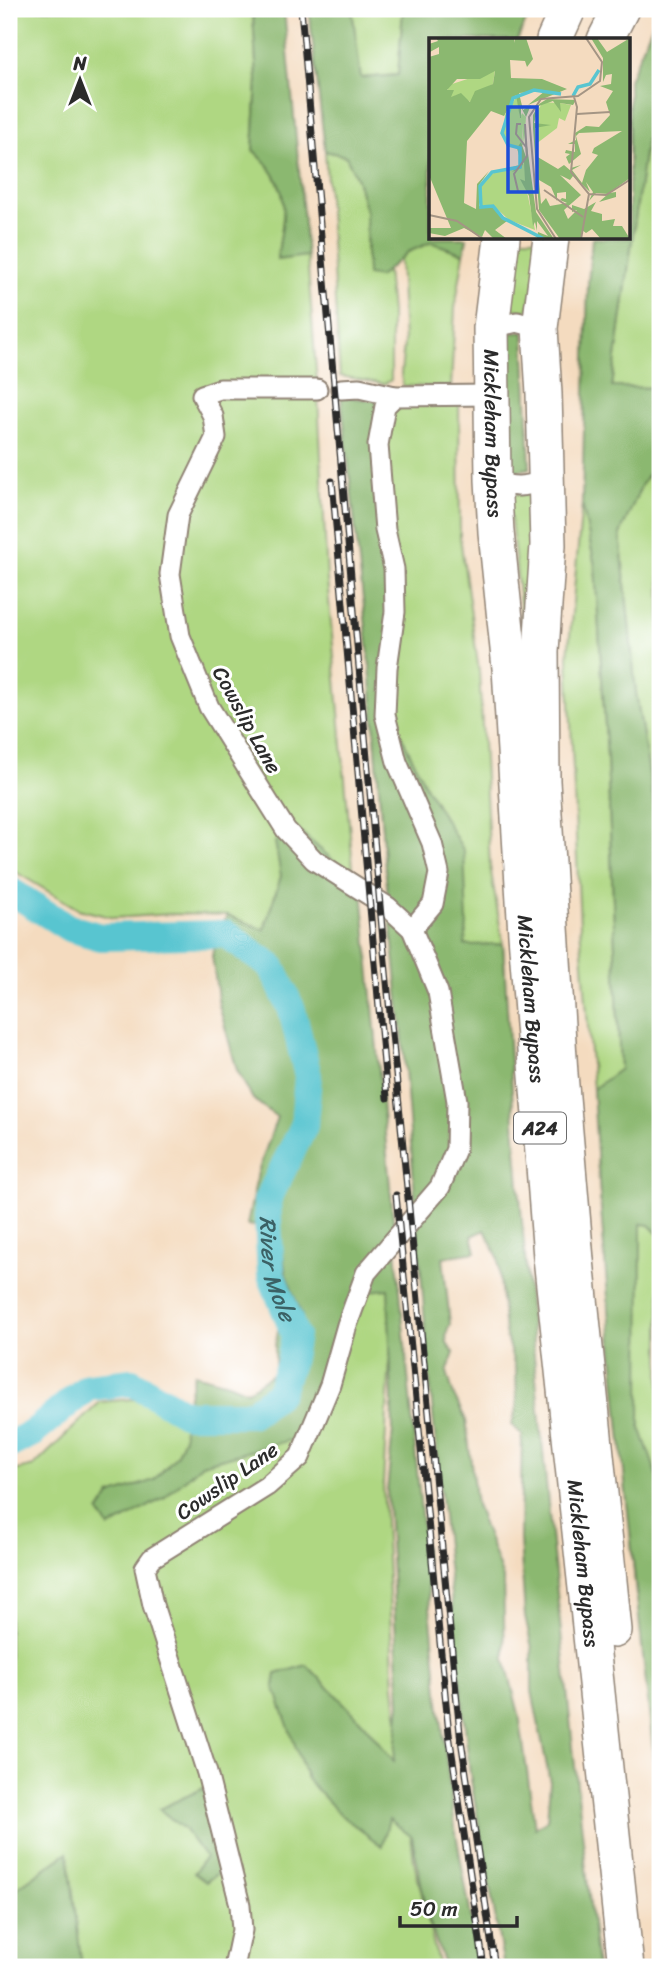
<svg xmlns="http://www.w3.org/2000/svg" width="669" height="1976" font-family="Sriracha,sans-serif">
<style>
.green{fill:#afd782;stroke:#6d8156;stroke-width:2}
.forest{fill:#8bb870;stroke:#5b724e;stroke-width:2;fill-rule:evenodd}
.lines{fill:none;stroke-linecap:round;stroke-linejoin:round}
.river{stroke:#58c5d0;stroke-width:28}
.street-casing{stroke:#908375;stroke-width:23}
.highway-casing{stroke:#908375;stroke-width:38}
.street{stroke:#fff;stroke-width:19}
.highway{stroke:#fff;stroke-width:35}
.rail-casing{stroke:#2b2b2b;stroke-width:7}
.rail{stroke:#fff;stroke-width:4.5;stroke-dasharray:13;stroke-linecap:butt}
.labels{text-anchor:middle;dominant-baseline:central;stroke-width:6;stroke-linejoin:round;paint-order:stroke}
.shield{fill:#fff;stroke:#6b6b6b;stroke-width:2}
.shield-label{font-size:19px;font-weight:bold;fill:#2b2b2b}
.street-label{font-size:21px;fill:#2b2b2b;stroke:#fff}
.water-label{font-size:23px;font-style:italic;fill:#3b6165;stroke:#fff}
.inset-river{fill:none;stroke:#58c5d0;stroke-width:3.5}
.inset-road{fill:none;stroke:#a49584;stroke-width:2}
.view{fill:#1d4ed8;fill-opacity:0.15;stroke:#1d4ed8;stroke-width:3.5}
.inset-edge{fill:none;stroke:#2b2b2b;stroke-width:3.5}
</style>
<rect width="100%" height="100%" fill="#fff"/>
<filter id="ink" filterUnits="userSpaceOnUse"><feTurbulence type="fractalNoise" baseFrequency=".0143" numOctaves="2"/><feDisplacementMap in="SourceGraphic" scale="14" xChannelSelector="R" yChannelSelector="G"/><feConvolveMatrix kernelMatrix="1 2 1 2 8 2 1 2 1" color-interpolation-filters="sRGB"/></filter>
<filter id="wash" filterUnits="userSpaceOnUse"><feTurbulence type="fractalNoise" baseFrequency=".00686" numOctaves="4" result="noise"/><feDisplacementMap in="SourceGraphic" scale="28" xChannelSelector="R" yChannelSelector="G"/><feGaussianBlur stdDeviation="1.57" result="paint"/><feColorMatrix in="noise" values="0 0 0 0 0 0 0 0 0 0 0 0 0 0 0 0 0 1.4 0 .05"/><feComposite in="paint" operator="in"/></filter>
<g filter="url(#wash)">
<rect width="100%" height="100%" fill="#f4dbbf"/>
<g class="green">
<path d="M13,9H251L253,16L257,79L253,150L271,166L286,202L277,259L307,256L318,395L327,579L356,901L281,876L264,930L227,915L171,914L114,918L78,909L9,868V18Z"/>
<path d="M352,9H403L398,75L360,78Z"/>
<path d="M660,128V388L612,387L646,139Z"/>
<path d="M325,151L346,156L357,179L366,211V259L379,277L387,270L391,313V380L384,384L340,376Z"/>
<path d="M512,238H545L528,311L511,309Z"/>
<path d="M432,242L464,254L455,308L451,387L403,386L401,374L404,343L400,259L408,252Z"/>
<path d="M378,401L459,404L460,537L479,671L490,866L503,944L505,974L457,1033L384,858L370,664Z"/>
<path d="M660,457V842L636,693L620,533L642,484Z"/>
<path d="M508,494H533L530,695Z"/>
<path d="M582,503L595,566L607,758L620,1069L595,1115L580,926L568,657Z"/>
<path d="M597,1160L660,1190V1606L636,1596Z"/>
<path d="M385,1240L393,1303L383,1484L394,1687L414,1861L439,1967H9V1472L34,1466L100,1402L134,1399L200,1425L267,1419L304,1330L292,1274Z"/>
</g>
<g class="forest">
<path d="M251,9H284L307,256L277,260C284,210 294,187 253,150L257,79L253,16Z"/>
<path d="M309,9H352L361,78L398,75L403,9H532L517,40H431V238H467L464,254L431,242L408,252L379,277L367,275L366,211L357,179L346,156L325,151Z"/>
<path d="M659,9L660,128L646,139L612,387L660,388V457L642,484L620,534L636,693L660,842V1128L657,1135L660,1141V1236L649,1225L641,1224L640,1427L660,1484V1814C634,1573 607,1331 593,1089L620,1069L607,758L595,566L582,503L588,283L592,238H629V80Z"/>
<path d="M524,332L530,468L517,471L504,464L508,333Z"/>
<path d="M341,396L378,401L402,616L393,718L426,787L464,851L467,923L465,945L503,944C508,1016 511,1089 517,1161C539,1430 567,1699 597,1967H504L470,1774L446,1547L429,1373L402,1031L384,858L370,664ZM485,1230L498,1257L505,1333L516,1371L517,1406L512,1425L522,1435L520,1539L525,1617L532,1648V1691L550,1782L547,1820L535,1828L519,1714L505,1659L503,1578L476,1505L466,1420L454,1396L447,1372L454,1353C445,1344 444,1336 450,1324L443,1257L476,1252L472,1236Z"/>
<path d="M296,828L335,862L361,881L439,1702L455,1828L480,1967H445L428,1918L412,1837L389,1819L382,1846L341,1815L307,1779L274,1686L276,1674L307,1665L363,1723L394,1761L400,1703L387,1491L393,1430L388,1289L369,1291L298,1438L202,1464L164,1498L109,1528L99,1512L110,1495L154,1480L176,1456L184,1437L183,1421L194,1374L228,1383L247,1391L275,1372V1345L279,1326L302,1316L286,1274L279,1228L247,1225L258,1172L277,1117L253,1099L237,1070L219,1005L212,955L227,915L264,930L281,876L275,842Z"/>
<path d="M204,1788L224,1868L206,1882L194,1873L205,1857L184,1829L159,1809Z"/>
<path d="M68,1852L82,1967H9V1894Z"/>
</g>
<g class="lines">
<path class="river" id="s1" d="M9,890L69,928L101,937L226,934L272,967L292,1010L308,1076L304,1126L267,1201L271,1275L295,1335L290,1363L279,1393L251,1414H186L132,1382L88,1387L33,1433L9,1445"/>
</g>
</g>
<g filter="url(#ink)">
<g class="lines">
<defs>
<g id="street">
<path d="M491,328L517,322L540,328"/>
<path d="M317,389H220L202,395L213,416L216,437L178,515L170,574L180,636L209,707L286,830L314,860L388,907L412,929"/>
<path d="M341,389L359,388L395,396L492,395"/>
<path d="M493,480C512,489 526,487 546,480"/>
<path d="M235,1963L242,1930L240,1905L207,1773L153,1605L145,1568L152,1558L267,1486L300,1457L330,1385L347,1325L366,1273L440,1187L456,1149L457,1101L438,992L412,929L433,904L439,873L432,843L397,762L385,715L387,668L395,612L394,569L385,530L378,445L385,406L395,396"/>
</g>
<g id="highway">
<path d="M554,40L568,9"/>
<path d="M605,40L621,9"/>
<path id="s2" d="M502,238L491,328L493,480L496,532L510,668L526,934L551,1257L626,1967"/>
<path d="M551,238L540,328L544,394L548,545L541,651L542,781L560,1074L576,1260L614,1630"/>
</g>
</defs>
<use href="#street" class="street-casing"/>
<use href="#highway" class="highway-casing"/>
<use href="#street" class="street"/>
<use href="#highway" class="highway"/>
<defs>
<g id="rail">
<path d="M301,9L384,951L460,1733L495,1967"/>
<path d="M332,481L387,1098"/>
<path d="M396,1195L449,1734L484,1967"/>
</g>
</defs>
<use href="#rail" class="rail-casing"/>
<use href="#rail" class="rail"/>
</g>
</g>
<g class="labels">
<rect class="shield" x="514" y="1112.5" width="52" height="31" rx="5"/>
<g class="shield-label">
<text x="540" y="1128">A24</text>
</g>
<g class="street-label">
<text stroke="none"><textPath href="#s2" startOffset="196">Mickleham Bypass</textPath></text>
<text transform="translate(247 720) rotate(61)">Cowslip Lane</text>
<text stroke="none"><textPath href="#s2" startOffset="763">Mickleham Bypass</textPath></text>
<text transform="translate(227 1481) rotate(-35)">Cowslip Lane</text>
<text stroke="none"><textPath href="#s2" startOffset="1330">Mickleham Bypass</textPath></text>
</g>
<g class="water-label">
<text stroke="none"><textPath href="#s1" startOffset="604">River Mole</textPath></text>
</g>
</g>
<g transform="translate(429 38)">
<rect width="201" height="201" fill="#f4dbbf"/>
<path d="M66,32L64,46L45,56L42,64L28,57L21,60L23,73L18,75V57L25,52L18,53L20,47ZM88,58L91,80L93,75L97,79L95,107L93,87L94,107L90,109L79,106L74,96L76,77ZM114,64L128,65L130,71L131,65L142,67L136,83L130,80L128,90L107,106V75ZM96,125L97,149L106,192L80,182L64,167H52V147L59,137Z" fill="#afd782"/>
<path d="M7,0H85V5L86,0H97L104,21L98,29L96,23L81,22L82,40L113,41L138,51L99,67L116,53L90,55L94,72L102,67L97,79L92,69V80H91L87,57L75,78L62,73L38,103L35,165L47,171L48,146L60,133L50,147V168L64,169L78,183L66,192L78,201H65L56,192L53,199L35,190L16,198L0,195V190H22L0,137V19L10,16V9L1,14L0,6L9,3ZM66,33L64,46L46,53L41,64L32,55L22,59L25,52H18L28,41H51ZM162,0H168L178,14L201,0V140L180,155L187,154V159L170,164L179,156L167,155L160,163L164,154L157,144L161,154L144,138L141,142L131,137L152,157L135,172L139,181L148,172L143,174V167L155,171L167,164L162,173L173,176V183L186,181L184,188H193L201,201H172L163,191L157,195L153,192L152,201H131L110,172L104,90V77L110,66L118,61L147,62L144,67L131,65L132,74L124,63L110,68L105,85L122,87L106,90L107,118L129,131L135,127L142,133V130L152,127L143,132L153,145L157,132L169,117L163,115L165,110L193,93L150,95L147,98L152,116L140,126L137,119L141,116L136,115L137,112L146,114V106H139L147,102L146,95L157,88L170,89L181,77L177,64L184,53L171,48L182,46L183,36L177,37L174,44V20ZM110,142L122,149L128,163V155L137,154V161L133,160L131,162L138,165L121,168L117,160L112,166ZM95,86L107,174L125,201H108L109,194L119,198L108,183V193L106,184L104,188L100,158L91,141L96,143L95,124L92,130L83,134L92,125L88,110L92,104L97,119Z" fill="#8bb870" fill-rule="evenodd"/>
<path class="inset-river" d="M144,58L149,49L161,46L170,32M115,201L74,180L64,168L52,169L51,148L63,134L91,129V110L79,107L73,95L84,60L105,52L132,56"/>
<path class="inset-road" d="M145,59L148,69L142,134L160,156L152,201M148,76L181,74M92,86H88L87,96L97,109M115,152L154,179M89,153L85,136L98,118L96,86M159,156L177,157L202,141M0,177L28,183L54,201M127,201L108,171L100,79L112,61L149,58L171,43L173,24L157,0"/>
<path class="view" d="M79,69H108V154H79Z"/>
<rect width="201" height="201" class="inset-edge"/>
</g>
<rect width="669" height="1976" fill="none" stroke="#fff" stroke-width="35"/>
<g transform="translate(80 80)" stroke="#ffffff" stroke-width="5" paint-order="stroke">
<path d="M0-5L12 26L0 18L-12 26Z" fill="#2b2b2b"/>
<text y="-10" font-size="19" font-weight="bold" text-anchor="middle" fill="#2b2b2b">N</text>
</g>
<path d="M400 1916v10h117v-10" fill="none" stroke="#2b2b2b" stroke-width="3.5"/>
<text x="410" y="1916" font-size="21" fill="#2b2b2b" stroke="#ffffff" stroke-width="5" paint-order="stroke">50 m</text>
</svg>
